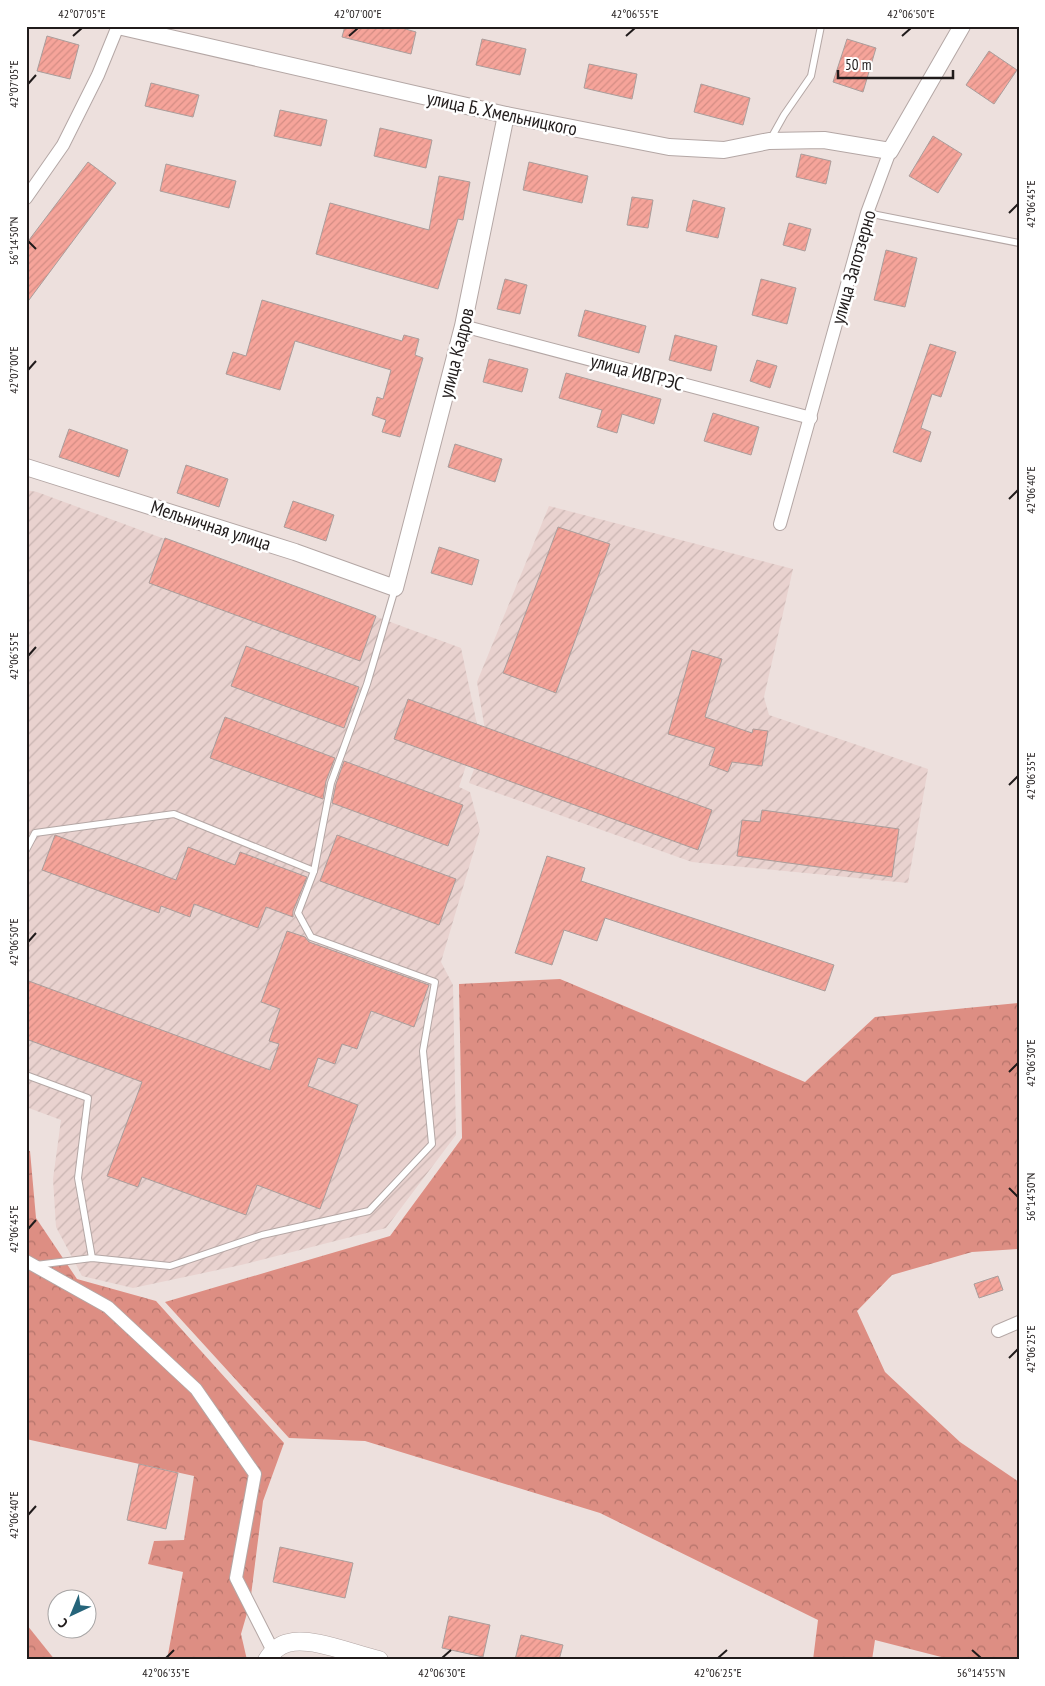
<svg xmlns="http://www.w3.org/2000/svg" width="1045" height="1686" font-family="'PT Sans Narrow',sans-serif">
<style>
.industrial{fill:url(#industrial-furrows)}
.forest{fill:url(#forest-crowns)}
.building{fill:url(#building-hatch);stroke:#aa9d9b}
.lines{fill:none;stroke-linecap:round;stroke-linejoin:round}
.service-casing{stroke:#b4a7a5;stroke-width:8}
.minor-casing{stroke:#b4a7a5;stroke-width:14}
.tertiary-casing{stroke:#b4a7a5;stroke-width:18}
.secondary-casing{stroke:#b4a7a5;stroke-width:19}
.service{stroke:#fff;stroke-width:6}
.minor{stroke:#fff;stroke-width:12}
.tertiary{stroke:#fff;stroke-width:16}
.secondary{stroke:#fff;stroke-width:18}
.ticks{fill:none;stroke:#201b1b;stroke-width:2}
.labels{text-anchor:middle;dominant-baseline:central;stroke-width:5;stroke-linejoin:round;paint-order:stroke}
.street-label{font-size:19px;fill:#201b1b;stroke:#fff}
.neatline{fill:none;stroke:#201b1b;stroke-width:2}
.ticks-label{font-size:12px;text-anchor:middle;fill:#201b1b}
</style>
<defs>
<pattern id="industrial-furrows" width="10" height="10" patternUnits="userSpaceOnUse" patternTransform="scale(1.25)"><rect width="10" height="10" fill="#e9d2cf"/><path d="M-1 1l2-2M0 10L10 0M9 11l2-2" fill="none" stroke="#c8b4b1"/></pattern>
<pattern id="forest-crowns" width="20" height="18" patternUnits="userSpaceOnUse" patternTransform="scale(1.25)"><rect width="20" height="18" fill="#dd8e83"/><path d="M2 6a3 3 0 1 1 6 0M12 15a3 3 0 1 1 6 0" fill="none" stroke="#b3736a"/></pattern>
<pattern id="building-hatch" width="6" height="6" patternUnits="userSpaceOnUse" patternTransform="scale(1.25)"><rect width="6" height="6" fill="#f6a49a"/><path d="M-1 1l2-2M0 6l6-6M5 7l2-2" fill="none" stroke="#d38d84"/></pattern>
</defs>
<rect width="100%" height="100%" fill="#ede0dd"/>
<g class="industrial">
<path d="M26,490L37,492L461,648L478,729L459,787L470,792L480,830L441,962L453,985L456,1135L386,1228L241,1265L133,1288L82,1276L56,1227L53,1179L61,1120L26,1107Z"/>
<path d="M549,506L793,569L764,697L769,715L928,769L908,883L692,862L469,783L486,736L477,682Z"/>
</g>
<g class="forest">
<path d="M560,979L805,1082L875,1017L1019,1003V1249L972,1252L892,1275L857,1311L885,1372L960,1442L1019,1482V1660H953L875,1640L872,1660H813L818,1620L600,1513L365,1441L289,1438L165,1302L390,1236L462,1138L459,984Z"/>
<path d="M26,1150L30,1151L36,1218L77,1279L156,1301L284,1443L263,1501L250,1603L241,1634L247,1660H167L183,1572L148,1564L154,1541L184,1540L194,1476L26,1439Z"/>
<path d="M26,1625H27L55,1660H26Z"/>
</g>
<g class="building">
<path d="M345,26H395L416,32L411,54L342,37Z"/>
<path d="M47,36L79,45L70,79L37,71Z"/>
<path d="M482,39L526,49L520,75L476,65Z"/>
<path d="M847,39L876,48L863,92L833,82Z"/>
<path d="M989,51L1017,70L994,104L966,85Z"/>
<path d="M589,64L637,74L632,99L584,88Z"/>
<path d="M151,83L199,95L193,117L145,106Z"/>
<path d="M701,84L750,98L743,125L694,112Z"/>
<path d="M280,110L327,120L321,146L274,136Z"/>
<path d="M380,128L432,140L426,168L374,156Z"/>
<path d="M933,136L962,154L938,193L909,176Z"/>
<path d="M801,154L831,161L826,184L796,177Z"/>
<path d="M88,162L116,183L26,304V244Z"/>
<path d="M529,162L588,176L582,203L523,190Z"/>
<path d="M166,164L236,181L229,208L160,191Z"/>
<path d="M439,176L470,182L463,220L458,219L438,289L316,254L330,203L429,230Z"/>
<path d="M632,197L653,200L648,228L627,225Z"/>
<path d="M693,200L725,208L718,238L686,231Z"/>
<path d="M789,223L811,229L805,251L783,245Z"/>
<path d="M886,250L917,258L905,307L874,300Z"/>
<path d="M505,279L527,285L520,314L497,309Z"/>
<path d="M761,279L796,288L787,324L752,315Z"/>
<path d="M262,300L402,341L404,335L419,339L415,355L423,358L400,437L382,432L386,420L372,415L377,397L383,399L391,370L295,341L280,390L226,374L233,352L246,356Z"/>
<path d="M585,310L646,326L639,353L578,336Z"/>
<path d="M675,335L717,346L711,371L669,360Z"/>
<path d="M930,344L956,352L941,397L932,394L921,428L931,432L921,462L893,452Z"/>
<path d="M489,359L528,369L522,392L483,382Z"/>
<path d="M757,360L777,366L770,388L750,381Z"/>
<path d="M566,373L661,399L654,424L622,414L617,433L597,427L602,410L559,398Z"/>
<path d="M713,413L759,427L751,455L704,441Z"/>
<path d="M69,429L128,450L119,477L59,457Z"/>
<path d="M455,444L502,459L495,482L448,467Z"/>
<path d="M186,465L228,479L219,507L177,493Z"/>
<path d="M293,501L334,515L326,541L284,527Z"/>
<path d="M558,527L610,544L556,693L503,673Z"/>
<path d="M165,538L376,616L360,661L149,583Z"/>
<path d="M439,547L479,560L472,585L431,573Z"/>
<path d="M246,646L359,687L344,728L231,686Z"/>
<path d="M692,650L722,659L705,717L752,733L753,729L768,731L762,766L732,762L728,772L709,765L715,748L668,734Z"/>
<path d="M408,699L712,810L698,850L394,739Z"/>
<path d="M225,717L335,758L326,781L323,799L210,758Z"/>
<path d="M344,761L463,805L448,846L332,803L336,784Z"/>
<path d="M762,810L899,829L892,877L737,856L742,820L760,822Z"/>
<path d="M55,835L176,880L188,847L235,865L240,852L307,877L293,911V917L266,907L258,928L194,904L190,917L161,906L159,913L42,870Z"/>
<path d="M337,835L456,879L439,925L320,881Z"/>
<path d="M547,856L585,868L581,881L834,965L825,991L605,918L597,941L564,930L552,965L515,953Z"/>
<path d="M287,931L305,937L309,942L429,985L414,1027L371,1011L357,1049L342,1044L335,1064L318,1058L308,1086L358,1105L320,1209L257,1185L246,1215L142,1177L138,1187L107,1176L142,1082L26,1039V980L270,1070L279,1044L269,1041L280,1009L261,1002Z"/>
<path d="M998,1276L1003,1290L979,1298L974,1284Z"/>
<path d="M139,1464L178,1473L166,1529L127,1520Z"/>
<path d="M280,1547L353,1563L345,1598L273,1582Z"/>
<path d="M449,1616L490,1625L483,1657L442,1648Z"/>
<path d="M521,1635L563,1645L559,1660H515Z"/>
</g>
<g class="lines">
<defs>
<g id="service">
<path d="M770,140L784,115L811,76L821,26"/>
<path d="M867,213L1019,243"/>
<path d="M26,850L35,833L174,814L314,871"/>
<path d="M26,1075L88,1098L78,1178L92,1258"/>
<path d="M36,1265L92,1258L170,1266L262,1235L369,1211L432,1144L423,1051L435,982L311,937L298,913L314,871L331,783L367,684L395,589"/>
</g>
<g id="minor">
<path d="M26,198L63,145L98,75L118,26"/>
<path d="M463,326L811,418"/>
<path d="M780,524L867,213L890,151"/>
<path d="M26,1261L108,1307L196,1389L255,1474L236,1578L273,1651"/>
<path d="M998,1331L1019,1322"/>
</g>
<g id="tertiary">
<path d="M118,26L506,115L669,147L724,150L769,141L824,140L890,151L962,26"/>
<path d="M26,467L295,552L395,588L463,326L506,115"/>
</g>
<path id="secondary" d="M267,1660C272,1652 278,1645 288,1643C311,1636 355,1655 379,1660"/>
</defs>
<use href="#service" class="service-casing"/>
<use href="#minor" class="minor-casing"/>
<use href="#tertiary" class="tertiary-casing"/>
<use href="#secondary" class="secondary-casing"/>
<use href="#service" class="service"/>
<use href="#minor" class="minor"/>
<use href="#tertiary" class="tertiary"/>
<use href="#secondary" class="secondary"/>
</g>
<path class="ticks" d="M73,36L82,28M349,36L358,28M626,36L635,28M902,36L911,28M28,84L36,75M1009,213L1018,204M28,241L36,249M28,370L36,361M1009,499L1018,490M28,656L36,647M1009,785L1018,776M28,942L36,933M1009,1072L1018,1063M1009,1188L1018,1197M28,1229L36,1220M1009,1358L1018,1349M28,1515L36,1506M972,1650L981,1658M166,1658L174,1650M442,1658L451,1650M718,1658L727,1650"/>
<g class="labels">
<g class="street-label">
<text transform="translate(502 113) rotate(12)">улица Б. Хмельницкого</text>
<text transform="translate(853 267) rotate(-74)">улица Заготзерно</text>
<text transform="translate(456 353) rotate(-76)">улица Кадров</text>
<text transform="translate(637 372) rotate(15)">улица ИВГРЭС</text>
<text transform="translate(211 525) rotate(18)">Мельничная улица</text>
</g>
</g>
<rect width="1045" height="1686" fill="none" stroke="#ffffff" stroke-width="55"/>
<g transform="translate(72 1614) rotate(224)"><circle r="24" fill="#ffffff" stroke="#a6a4a4"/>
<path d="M0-4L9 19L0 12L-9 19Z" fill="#25647a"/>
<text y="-8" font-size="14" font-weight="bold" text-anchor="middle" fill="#201b1b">С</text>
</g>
<path d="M838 70v8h115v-8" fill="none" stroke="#201b1b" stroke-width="2.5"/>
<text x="845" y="70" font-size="15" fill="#201b1b" stroke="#ffffff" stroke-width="4" paint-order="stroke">50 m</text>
<rect x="28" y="28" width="990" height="1630" class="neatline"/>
<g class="ticks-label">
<text x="82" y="18">42°07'05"E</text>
<text x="358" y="18">42°07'00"E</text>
<text x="635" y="18">42°06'55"E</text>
<text x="911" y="18">42°06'50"E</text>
<text transform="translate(14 84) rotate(-90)" y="4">42°07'05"E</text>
<text transform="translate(1031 204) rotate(-90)" y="4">42°06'45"E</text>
<text transform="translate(14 241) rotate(-90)" y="4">56°14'50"N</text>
<text transform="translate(14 370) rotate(-90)" y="4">42°07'00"E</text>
<text transform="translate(1031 490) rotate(-90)" y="4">42°06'40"E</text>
<text transform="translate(14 656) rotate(-90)" y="4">42°06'55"E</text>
<text transform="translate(1031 776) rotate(-90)" y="4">42°06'35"E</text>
<text transform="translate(14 942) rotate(-90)" y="4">42°06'50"E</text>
<text transform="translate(1031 1063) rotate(-90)" y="4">42°06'30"E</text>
<text transform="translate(1031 1197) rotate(-90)" y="4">56°14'50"N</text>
<text transform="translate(14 1229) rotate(-90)" y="4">42°06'45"E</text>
<text transform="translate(1031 1349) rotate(-90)" y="4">42°06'25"E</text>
<text transform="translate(14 1515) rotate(-90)" y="4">42°06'40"E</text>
<text x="166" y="1677">42°06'35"E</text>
<text x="442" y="1677">42°06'30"E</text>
<text x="718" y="1677">42°06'25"E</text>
<text x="981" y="1677">56°14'55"N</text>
</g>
</svg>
